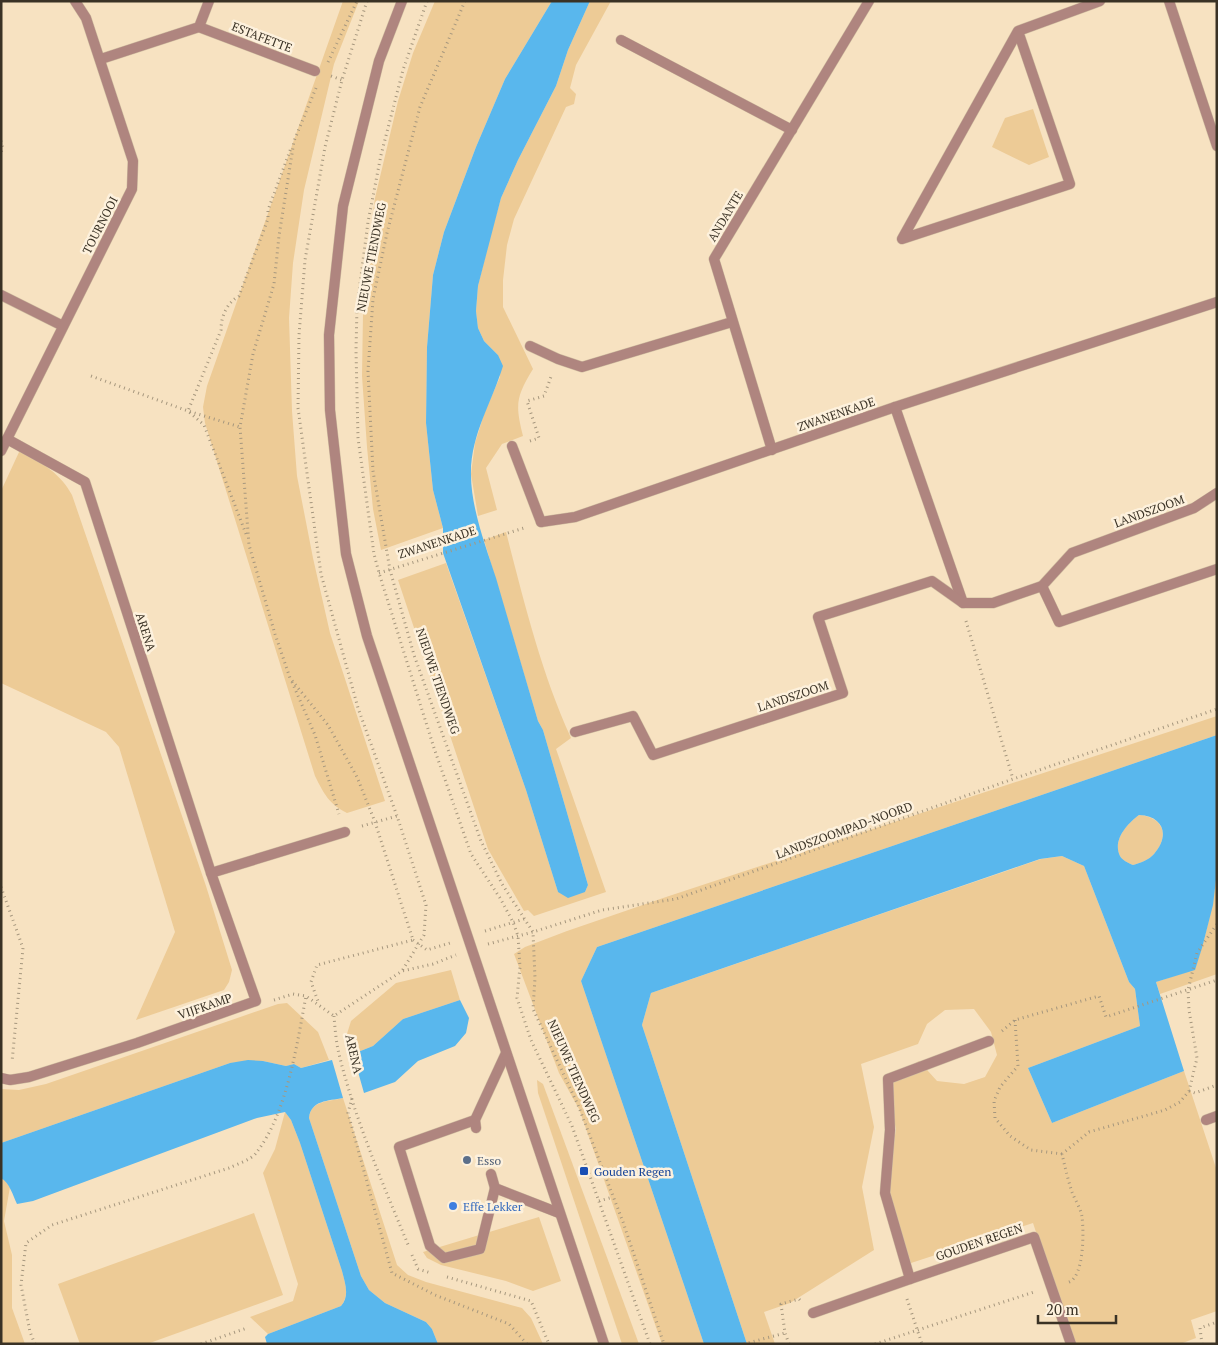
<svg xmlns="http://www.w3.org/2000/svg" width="1218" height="1345" font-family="'PT Serif',serif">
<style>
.green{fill:#edcb96}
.water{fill:#59b7ed;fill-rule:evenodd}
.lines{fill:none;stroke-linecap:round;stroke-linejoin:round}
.service-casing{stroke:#d1bfa2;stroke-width:11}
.minor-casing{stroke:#d1bfa2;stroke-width:11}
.tertiary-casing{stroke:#d1bfa2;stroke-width:11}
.path{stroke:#a6977e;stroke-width:3;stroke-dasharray:1 4;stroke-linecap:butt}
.service{stroke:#af857f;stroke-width:10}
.minor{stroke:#af857f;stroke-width:10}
.tertiary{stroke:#af857f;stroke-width:10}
.service-dot{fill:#5c6f8a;stroke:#fdf1dd;stroke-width:2}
.transit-dot{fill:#1a4fb4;stroke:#fdf1dd;stroke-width:2}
.shop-dot{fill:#3f7fe0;stroke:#fdf1dd;stroke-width:2}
.labels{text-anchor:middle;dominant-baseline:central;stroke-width:5;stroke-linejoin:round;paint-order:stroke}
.street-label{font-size:12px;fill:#3a3225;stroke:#fdf1dd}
.service-label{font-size:12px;fill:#4e5e75;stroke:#fdf1dd;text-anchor:start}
.transit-label{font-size:12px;fill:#164399;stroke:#fdf1dd;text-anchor:start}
.shop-label{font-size:12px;fill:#366cbe;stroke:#fdf1dd;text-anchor:start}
</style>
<rect width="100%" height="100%" fill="#f7e2c1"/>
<g class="green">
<path d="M343,1H359L334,64L304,190L293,263L289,318L292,411L297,476L313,558L330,633L385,801L347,813C329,804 324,794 315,776L205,423L203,407L207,386Z"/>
<path d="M435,1H552L505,79L476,147L444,232L433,275L427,347L426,423L433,490L443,528L381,550L373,509L367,447L362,376L363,314L367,254L375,198L398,101L413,53Z"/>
<path d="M590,1H611L576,65L570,88L576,94L574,104L566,107L514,219L507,245L503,280V307L533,369C516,397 515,404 523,436L502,444L486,468L497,510L478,516L471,474L475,443L485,411L500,377L498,355L484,341L478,328L476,311L478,286L491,233L501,198L518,160L556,86L568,50Z"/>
<path d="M1033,109L1049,157L1029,165L992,147L1005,118Z"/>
<path d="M20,450C41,462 61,474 72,495L206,886L232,970L229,982L224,990L136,1020L175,932L119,747L106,732L1,683V491Z"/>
<path d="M506,532C524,602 541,672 571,738L556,749L606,892L534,916L528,910L524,911L488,849L398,580L446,563L526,790L558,892H585L588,885L543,730L538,721L484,540Z"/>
<path d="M1217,716V735L597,947L581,981L704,1344H662L579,1109L559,1073L514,954L525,947L567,931L669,896Z"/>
<path d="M1139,815C1164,817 1170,836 1154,854C1149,860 1140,863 1133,865C1128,863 1122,860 1120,856C1112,840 1128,823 1139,815Z"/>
<path d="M1062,856L1084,866L1129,982L1135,989L1140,1026L1028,1068L1052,1123L1184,1071L1217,1171V1311L1191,1320L1196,1338L1180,1344H1073L1033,1223L911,1263L887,1189L896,1129L885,1081L919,1061L937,1081L964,1084L985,1077L997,1055L991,1032L974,1009L945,1010L927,1024L918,1044L861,1064L874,1127L862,1187L874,1250L790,1303L764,1312L775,1344H747L642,1025L651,993L1041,859Z"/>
<path d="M1217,871V974L1160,994L1156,982L1195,969C1206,937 1213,905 1217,871Z"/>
<path d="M451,970L460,1000L403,1019L373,1046L353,1054L355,1061L346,1037L351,1021L396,983Z"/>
<path d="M287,1003L318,1032L329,1060L301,1068L294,1064L286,1066L263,1061L230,1063L1,1143V1089L19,1090L46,1084L278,1004Z"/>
<path d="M537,1080L543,1084L639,1344H622L538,1093Z"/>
<path d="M343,1098L397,1265L408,1275L426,1282L522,1308L531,1318L543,1344H438L432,1329L426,1322L385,1303L369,1290L361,1276L309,1118C311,1100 328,1102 343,1098Z"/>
<path d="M285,1112L291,1120L300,1143L342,1271C345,1283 350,1295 341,1306L268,1334L250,1317L293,1301L298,1284L263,1173L275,1149Z"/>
<path d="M1,1178L5,1180L10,1187L4,1221L12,1255V1308L25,1344H1Z"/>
<path d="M254,1213L283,1295L147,1344H80L58,1284Z"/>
<path d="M539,1217L561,1281L533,1291L506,1281L441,1265L427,1258L423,1252Z"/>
</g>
<g class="water">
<path d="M552,1H590L568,50L556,86L518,160L501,198L478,286L476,311L478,328L484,341L498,355L503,366C492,402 470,436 471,475C471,508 486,547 496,578C510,626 524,673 538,721L543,730L588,885L585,892L568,898L558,892L526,790L443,553V528L433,490L426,423L427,347L433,275L444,232L476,147L505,79Z"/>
<path d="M1217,735V871L1213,905L1202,948L1195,970L1156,982L1184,1071L1052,1123L1028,1068L1140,1026L1135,989L1129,982L1084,866L1062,856L1040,859L651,993L642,1025L747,1344H704L581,981L597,947ZM1139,815C1164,816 1170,836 1154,854C1149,860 1140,863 1133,865C1128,863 1122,860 1120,856C1112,840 1128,823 1139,815Z"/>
<path d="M460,1000L469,1018L466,1033L455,1046L418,1061L395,1082L364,1093L353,1054L373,1046L403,1019Z"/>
<path d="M248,1060L263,1061L286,1066L294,1064L301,1068L332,1060L343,1098C328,1101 311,1100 309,1118L361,1276L369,1290L385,1303L426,1322L432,1329L438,1344H267L265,1337L268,1334L341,1306C350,1296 345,1283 342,1271L300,1143L291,1120L285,1112L257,1118L33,1201L17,1204C13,1196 10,1183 1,1178V1143L230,1063Z"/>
</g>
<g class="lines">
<defs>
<g id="service">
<path d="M199,27L315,71"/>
<path d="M1018,31L1070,184L902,239L1018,31L1100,1"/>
<path d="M512,446L541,522"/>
<path d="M211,873L345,832"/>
<path d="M475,1120L399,1147L430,1246L444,1258L480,1249L495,1188"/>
<path d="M476,1128L475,1120L506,1053"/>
<path d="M491,1174L495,1188L559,1213"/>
</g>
<g id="minor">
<path d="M1169,1L1217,146"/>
<path d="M621,40L792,130"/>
<path d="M101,59L199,27L209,1"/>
<path d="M1,295L63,326"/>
<path d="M530,346L558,359L582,367L732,322"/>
<path d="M895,407L963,603"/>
<path d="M772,450L714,259L869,1"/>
<path d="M1,451L132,189L133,161L86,18L75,1"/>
<path d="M541,522L575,517L895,407L1217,302"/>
<path d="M1042,586L1059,622L1217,569"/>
<path d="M575,732L633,716L653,755L843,693L818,617L932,581L963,603H993L1042,586L1072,553L1194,508L1217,493"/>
<path d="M989,1041L888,1079L890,1130L885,1193L910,1279L1034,1237L1071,1344"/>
<path d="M1,1078L10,1080L29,1077L137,1043L256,1001L211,873L85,482L7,439"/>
<path d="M1206,1120L1217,1116"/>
<path d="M813,1313L910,1279"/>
</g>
<path id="tertiary" d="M402,1L379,61L343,206L329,335L330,410L346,554L367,636L604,1344"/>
</defs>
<use href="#service" class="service-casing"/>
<use href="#minor" class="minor-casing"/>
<use href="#tertiary" class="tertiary-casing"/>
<g class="path">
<path d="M367,1L342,80L325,147L305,260L299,335L298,408L321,574L358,708L397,816L426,905L424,935L402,971"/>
<path d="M427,1L403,70L381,155L368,222L357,307L356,350L358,438L374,554L379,573L434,748L471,854L500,898L513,922L518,936L520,967L517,998L531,1040L572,1126L650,1344"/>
<path d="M465,1L420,107L387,233L373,299L368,371L373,471L390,570L414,655L481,841L502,884L533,932L535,978L533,1009L578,1105L623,1222L664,1344"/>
<path d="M328,62L357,1"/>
<path d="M331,76L342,80"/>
<path d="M316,88L294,141L279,236L274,284L253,354L240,427L249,545L275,634L290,678L328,725L357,777L375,822L413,940L317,965L311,982L319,1004"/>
<path d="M1,141L3,148L1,152"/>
<path d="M91,376L188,411L240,427"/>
<path d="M530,441L539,438L527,401L544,396L552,374"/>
<path d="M246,534L204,425L188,411L221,330C221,316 227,303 239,296L268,219V210L291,148"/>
<path d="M379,573L524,528"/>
<path d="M966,621L1013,779"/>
<path d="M292,682L315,735L339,814"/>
<path d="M362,826L397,816"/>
<path d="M1,887L23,948L12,1062"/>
<path d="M485,931L524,919"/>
<path d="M413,940L427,950L450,943"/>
<path d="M488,944L533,932L602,910L676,899L1013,779L1217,709"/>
<path d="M274,1000L293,994L306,996L334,1016L402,971L433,964L456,955"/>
<path d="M334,1016C335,1028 336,1042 339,1054C355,1120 383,1184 409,1247"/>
<path d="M1015,1020L1018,1066L1000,1087L994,1101L995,1118L1010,1136L1031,1150L1062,1154"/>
<path d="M1002,1031L1015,1020L1099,996L1106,1017L1217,980"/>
<path d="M1189,1091L1195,1093L1217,1085"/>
<path d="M352,1098L348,1113L392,1273L435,1295L509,1324L527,1344"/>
<path d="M599,1201L613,1197"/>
<path d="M412,1255L418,1269L431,1273"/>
<path d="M447,1277L531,1301L549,1344"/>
<path d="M1069,1282C1084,1276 1084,1232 1082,1217C1081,1209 1075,1200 1072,1192C1068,1180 1065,1167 1062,1154L1089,1132L1165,1110L1180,1102L1189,1091L1197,1058L1189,1010L1188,990L1197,953L1217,924"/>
<path d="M907,1299L922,1344"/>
<path d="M35,1344L30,1332L21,1285L26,1243L52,1225L229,1168C237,1164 251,1160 256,1153C287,1114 297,1044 306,996"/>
<path d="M201,1344L247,1328"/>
<path d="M744,1344L785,1333"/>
<path d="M789,1344L785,1333L781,1304L799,1299L802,1302"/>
<path d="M875,1344L1034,1292"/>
<path d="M1202,1344L1200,1328L1217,1322"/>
</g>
<use href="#service" class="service"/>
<use href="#minor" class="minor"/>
<use href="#tertiary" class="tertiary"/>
</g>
<circle class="service-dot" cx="467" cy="1160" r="5"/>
<rect class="transit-dot" x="579" y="1166" width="10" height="10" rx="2.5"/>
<circle class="shop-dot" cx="453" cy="1206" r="5"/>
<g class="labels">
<g class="street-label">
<text transform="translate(262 37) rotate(21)">ESTAFETTE</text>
<text transform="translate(725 216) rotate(-59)">ANDANTE</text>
<text transform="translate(100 225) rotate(-63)">TOURNOOI</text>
<text transform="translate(371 257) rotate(-79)">NIEUWE TIENDWEG</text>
<text transform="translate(836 414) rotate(-19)">ZWANENKADE</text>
<text transform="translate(1149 511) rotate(-20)">LANDSZOOM</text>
<text transform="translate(437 542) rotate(-18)">ZWANENKADE</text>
<text transform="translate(146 632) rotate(72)">ARENA</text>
<text transform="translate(438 681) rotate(71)">NIEUWE TIENDWEG</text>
<text transform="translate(793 696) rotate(-18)">LANDSZOOM</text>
<text transform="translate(844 830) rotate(-20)">LANDSZOOMPAD-NOORD</text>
<text transform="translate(205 1006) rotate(-19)">VIJFKAMP</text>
<text transform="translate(354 1054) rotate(77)">ARENA</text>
<text transform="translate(574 1071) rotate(66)">NIEUWE TIENDWEG</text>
<text transform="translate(979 1242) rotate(-19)">GOUDEN REGEN</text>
</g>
<g class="service-label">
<text x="477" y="1160">Esso</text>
</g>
<g class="transit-label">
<text x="594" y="1171">Gouden Regen</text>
</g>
<g class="shop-label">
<text x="463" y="1206">Effe Lekker</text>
</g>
</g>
<rect width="1218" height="1345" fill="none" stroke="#3a3225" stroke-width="5"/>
<path d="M1038 1315v8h78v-8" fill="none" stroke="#3a3225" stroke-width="2.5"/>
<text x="1046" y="1315" font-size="15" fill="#3a3225" stroke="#fdf1dd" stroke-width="4" paint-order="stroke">20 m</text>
</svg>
